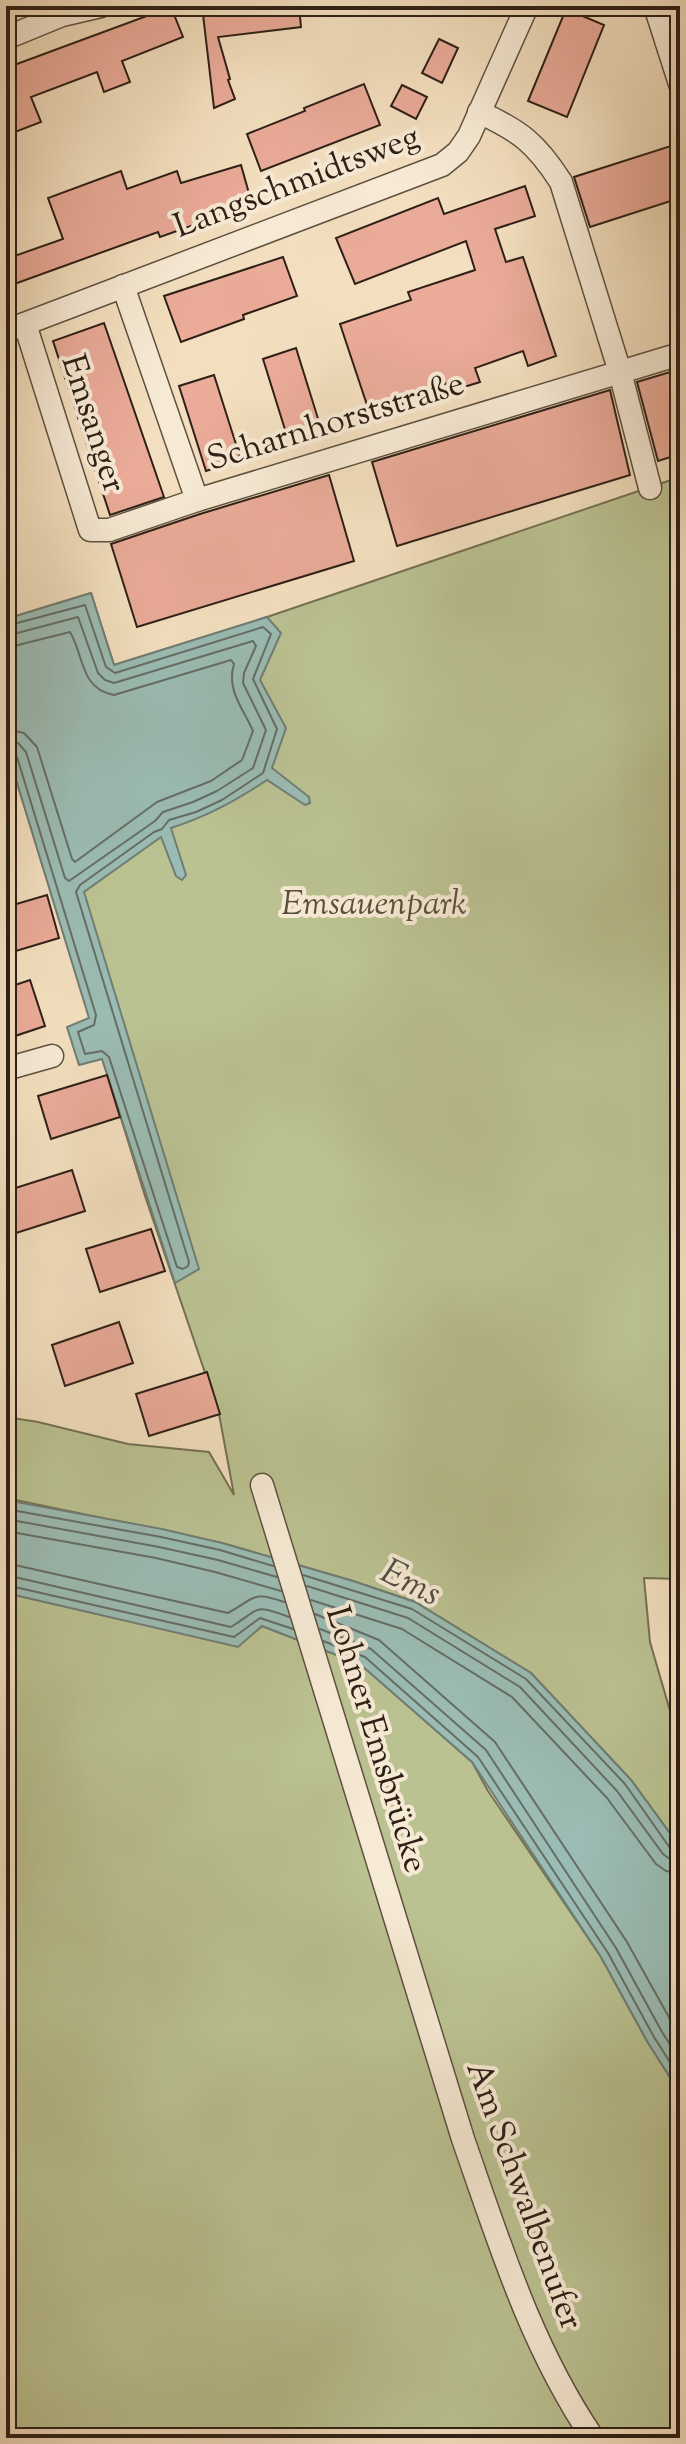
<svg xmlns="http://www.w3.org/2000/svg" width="686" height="2444" font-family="'Sorts Mill Goudy',serif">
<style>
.green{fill:#bbc292;stroke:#747154;stroke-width:2}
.water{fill:#9bbcb4;stroke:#6f7e75;stroke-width:2}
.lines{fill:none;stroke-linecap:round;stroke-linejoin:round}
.shore{stroke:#646e65;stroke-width:2}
.building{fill:#eaab99;stroke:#2e2016;stroke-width:2}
.minor-casing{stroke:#5f5040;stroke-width:25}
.minor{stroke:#f7ead5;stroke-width:22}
.labels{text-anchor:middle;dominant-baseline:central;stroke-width:8;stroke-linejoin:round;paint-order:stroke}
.street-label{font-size:34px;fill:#2e2016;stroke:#f7ead5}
.park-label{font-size:34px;font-style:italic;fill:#58513b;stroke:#f7ead5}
.water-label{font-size:36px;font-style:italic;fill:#4f4f45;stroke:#f7ead5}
</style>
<rect width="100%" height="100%" fill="#f3dfbf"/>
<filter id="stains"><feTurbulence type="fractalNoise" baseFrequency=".0025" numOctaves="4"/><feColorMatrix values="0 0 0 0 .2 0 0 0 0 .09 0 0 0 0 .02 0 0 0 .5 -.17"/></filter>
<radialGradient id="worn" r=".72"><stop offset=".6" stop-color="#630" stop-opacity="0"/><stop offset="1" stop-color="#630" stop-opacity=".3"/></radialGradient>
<g class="green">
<path d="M680,477V1579L644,1578L650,1642L680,1745V1847L631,1780L531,1673L415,1602L353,1581L222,1543L6,1498V1417L38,1422L128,1444L209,1452L234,1495L219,1414L145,1196L6,747V619L91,593L114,665L267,617Z"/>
<path d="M6,1593L238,1646L262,1626L360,1664L472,1762L488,1791L601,1957L647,2041L680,2093V2438H6Z"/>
</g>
<g class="water">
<path d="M91,593L114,665L267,617L281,633L260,680L286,728L272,768L309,797L310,803L305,805L267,780C235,801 208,816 171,828L186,875L182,880L176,876L161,837L84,892L199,1269L175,1283L102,1059L79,1065L67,1027L89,1018L6,747V619Z"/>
<path d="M6,1500L162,1529L222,1543L353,1581L415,1602L531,1673L631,1780L680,1847V2093L647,2041L601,1957L472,1762L360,1664L262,1626L238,1647L6,1593Z"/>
</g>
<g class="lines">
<g class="shore">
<path d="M6,626L85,605L106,667L115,673L263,627L271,634L253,679L277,729L263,773L222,800L196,812L169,820L162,829L154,832L80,885L76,892L189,1262L188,1266L183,1269L177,1267L109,1057L102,1051L85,1054L78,1032L94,1025L96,1015L17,757L13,752L6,751"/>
<path d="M6,636L78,617L98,673L105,680L114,683L253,641L256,646L244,673L243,683L266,730L253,768L217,791L193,802L163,812L155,821L69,881L65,878L26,752L18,743L6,741"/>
<path d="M6,648L70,632C84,655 80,689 114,695L231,660L234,664C226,690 243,708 253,731L242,760L211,781L157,802L75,862L72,859L37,747L24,733L6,729"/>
<path d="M6,1509L161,1537L220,1550L273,1566"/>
<path d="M6,1519L159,1547L218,1560L277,1577"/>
<path d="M6,1531L156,1558L215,1572L281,1591"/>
<path d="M6,1563L228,1613C254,1599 252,1590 284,1602"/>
<path d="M6,1575L231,1627C261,1609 252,1603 289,1617"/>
<path d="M303,1575L412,1609L526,1679L625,1784L670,1848L680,1851"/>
<path d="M6,1585L234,1637L260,1618L293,1629"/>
<path d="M307,1586L408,1618L520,1687L617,1791L663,1854L671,1860L680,1861"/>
<path d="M311,1600L402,1629L512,1697L607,1798L656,1864L666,1871L680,1873"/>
<path d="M315,1614L379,1640L495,1742L627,1942L680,2037"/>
<path d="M320,1629L371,1649L486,1750L616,1948L662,2032L680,2060"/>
<path d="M323,1641L365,1657L478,1757L608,1953L654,2037L680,2078"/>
</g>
</g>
<g class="building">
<path d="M202,6H299L301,27L218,37L230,79L228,80L235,99L214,108Z"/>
<path d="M171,7L183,37L122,61L130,82L104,92L97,72L31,97L41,122L15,132L6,107V68Z"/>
<path d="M566,9L604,25L567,117L528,101Z"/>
<path d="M439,39L458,48L442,83L422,73Z"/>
<path d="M364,84L380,125L261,171L247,134L305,111L304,108Z"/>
<path d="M402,85L427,97L416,119L391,106Z"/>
<path d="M680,143V198L590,227L574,177Z"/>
<path d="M241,165L252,204L207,218L208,220L160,237L158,232L6,287V259L63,239L48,198L121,171L127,189L177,171L181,183Z"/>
<path d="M525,186L535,216L495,229L506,262L523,257L556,356L528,366L523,351L475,368L480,382L451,391L448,383L401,398L403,406L371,417L340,324L411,300L408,292L475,270L466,241L355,284L336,238L438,198L444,214Z"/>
<path d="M283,257L297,296L243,315L244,319L181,342L164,296Z"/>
<path d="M104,323L164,497L110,515L53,341Z"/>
<path d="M296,348L320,425L287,436L263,359Z"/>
<path d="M680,369V454L658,461L637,382Z"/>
<path d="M214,375L241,460L206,471L179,386Z"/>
<path d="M610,390L630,475L397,546L372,462Z"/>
<path d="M329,475L354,561L137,627L111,544L200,514Z"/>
<path d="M47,895L59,938L6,954V907Z"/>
<path d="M30,980L45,1026L6,1039V988Z"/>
<path d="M107,1075L120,1117L51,1139L38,1096Z"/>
<path d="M72,1170L85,1211L16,1233L6,1200V1191Z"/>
<path d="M151,1229L165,1271L100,1292L86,1249Z"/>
<path d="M119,1322L133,1363L65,1386L52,1345Z"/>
<path d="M207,1372L220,1414L149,1436L136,1394Z"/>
</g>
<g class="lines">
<defs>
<g id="minor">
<path d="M655,6L680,84"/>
<path d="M6,38L62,15L101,6"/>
<path d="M479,112C520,131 536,143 561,182L620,372L650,488"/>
<path d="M123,286L197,500L680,354"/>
<path d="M25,324L90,530H109L197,500"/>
<path d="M6,331L442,165L458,152L469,136L527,6"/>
<path d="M6,1069L52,1056"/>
<path d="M262,1485L463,2139C499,2242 531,2347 593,2438"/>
</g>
</defs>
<use href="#minor" class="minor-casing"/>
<use href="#minor" class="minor"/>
</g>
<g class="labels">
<g class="street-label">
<text transform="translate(297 183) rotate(-21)">Langschmidtsweg</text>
<text transform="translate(336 423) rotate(-17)">Scharnhorststraße</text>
<text transform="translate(92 424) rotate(72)">Emsanger</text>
<text transform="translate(375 1740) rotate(73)">Lohner Emsbrücke</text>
<text transform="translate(523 2196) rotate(70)">Am Schwalbenufer</text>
</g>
<g class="park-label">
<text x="374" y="905">Emsauenpark</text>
</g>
<g class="water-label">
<text transform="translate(410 1584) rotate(26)">Ems</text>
</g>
</g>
<rect width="686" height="2444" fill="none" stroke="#f3dfbf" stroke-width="32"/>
<rect x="8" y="8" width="670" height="2428" fill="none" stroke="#2e2016" stroke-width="4"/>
<rect x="16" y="16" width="654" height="2412" fill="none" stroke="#2e2016" stroke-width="2"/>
<rect width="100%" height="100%" filter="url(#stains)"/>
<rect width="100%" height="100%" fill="url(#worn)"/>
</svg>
